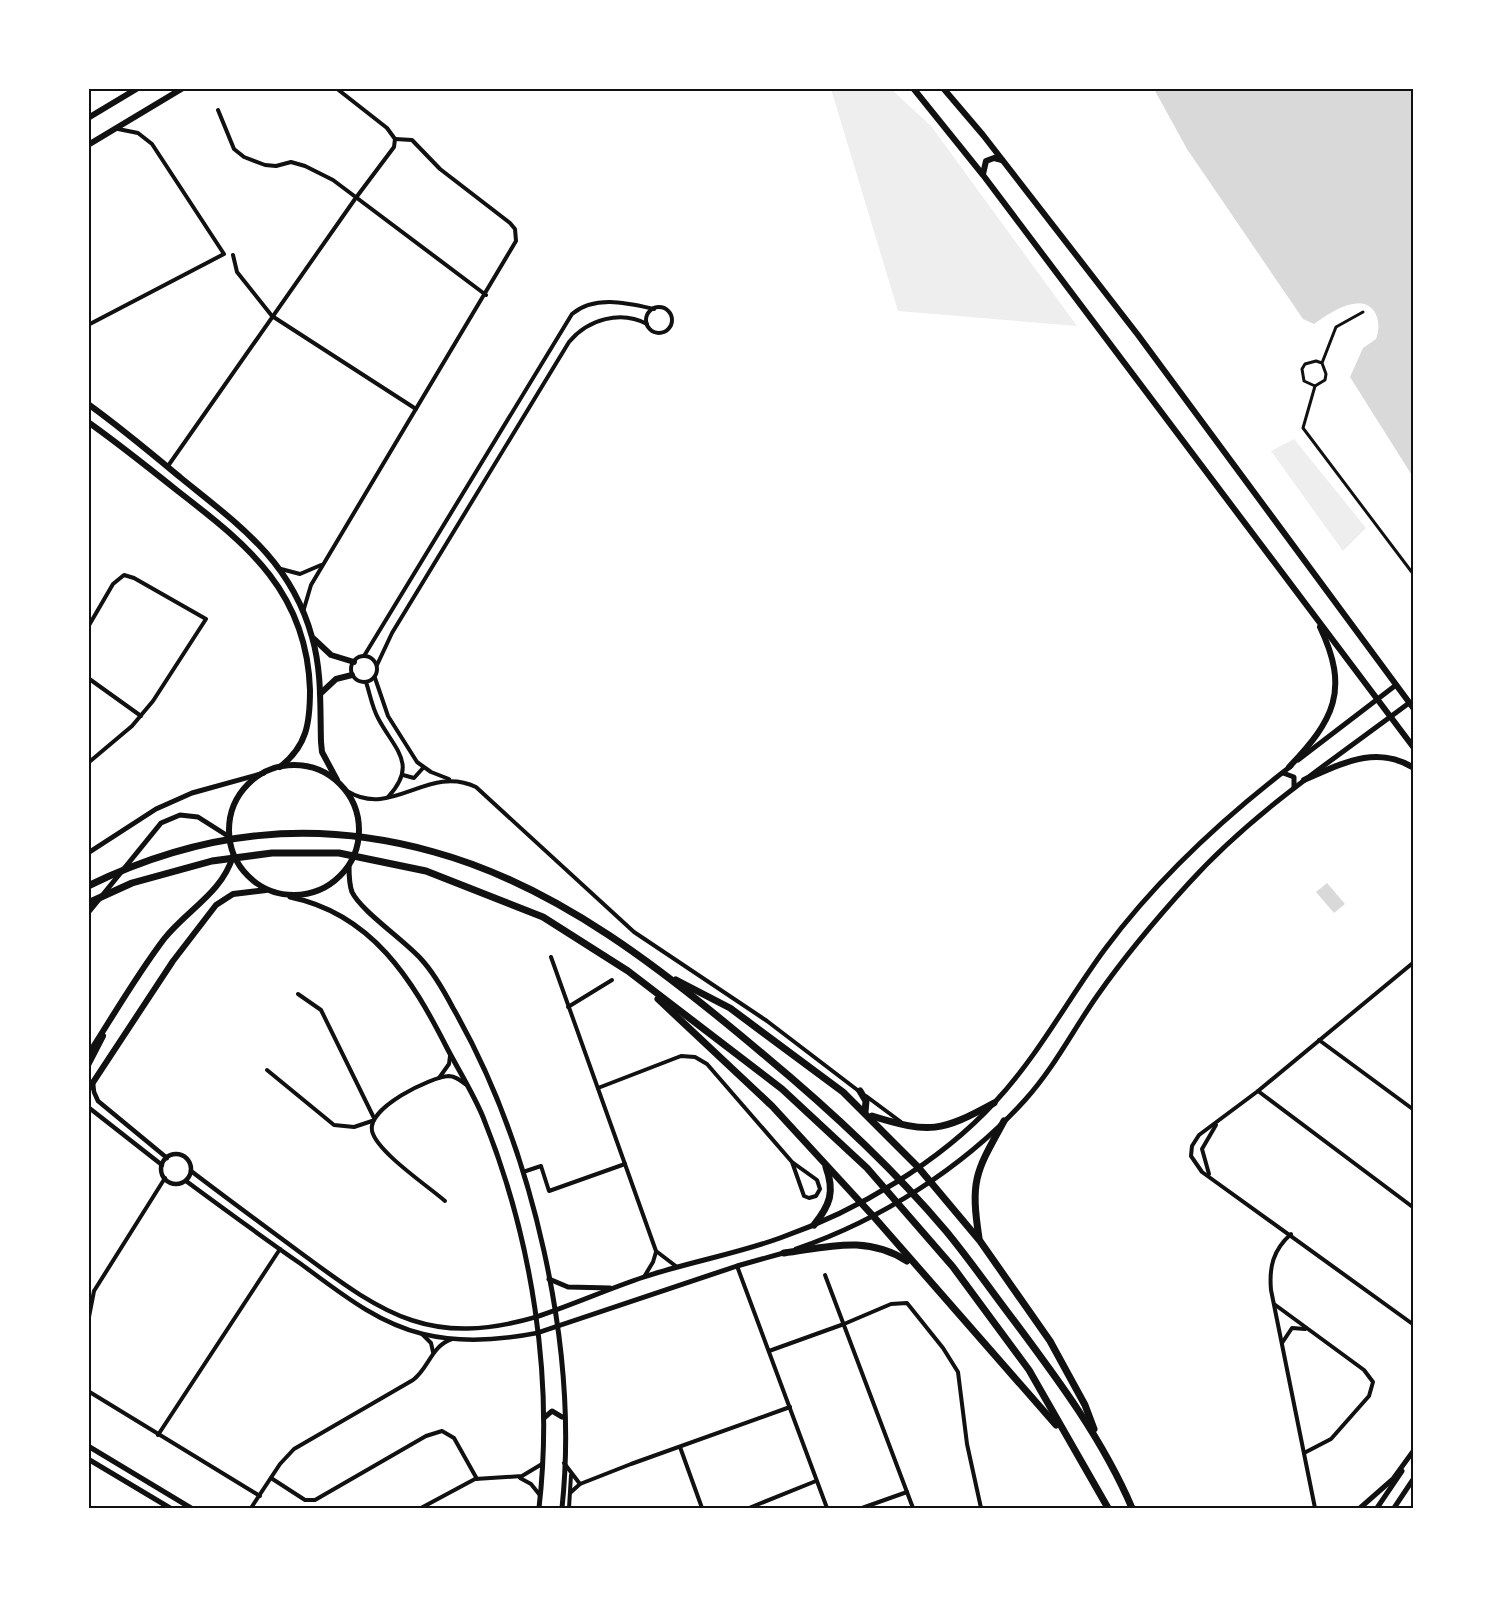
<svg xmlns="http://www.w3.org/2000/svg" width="1502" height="1597" font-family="Jost,sans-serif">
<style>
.green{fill:#eee}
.water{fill:#d9d9d9}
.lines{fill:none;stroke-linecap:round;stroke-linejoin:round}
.pedestrian{stroke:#111;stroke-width:3}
.minor{stroke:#111;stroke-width:4}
.tertiary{stroke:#111;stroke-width:4.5}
.secondary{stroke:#111;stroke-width:5}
.primary{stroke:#111;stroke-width:6}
.motorway{stroke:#111;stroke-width:7}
.neatline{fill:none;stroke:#111;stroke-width:2}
</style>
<rect width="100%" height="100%" fill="#fff"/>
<g class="green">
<path d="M831,89H891L931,126L1077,326L898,311Z"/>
<path d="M1294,439L1366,528L1343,551L1271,451Z"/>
</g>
<g class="water">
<path d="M1154,89H1413V477L1350,377L1363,348L1376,339C1383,322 1375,299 1353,304C1340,306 1325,316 1314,324L1303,319L1187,149Z"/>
<path d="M1327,883L1345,904L1334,913L1316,892Z"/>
</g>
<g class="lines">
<g class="pedestrian">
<path d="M1322,363L1316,361L1305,364L1302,369L1304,381L1315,386L1325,380L1326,374L1322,363L1336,327L1363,312"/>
<path d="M1315,386L1303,428L1414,575"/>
</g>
<g class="minor">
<path d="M218,110L234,149L244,157L265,165L276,166L291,162L305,166L333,180L486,295"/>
<path d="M233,255L237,272L272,316L416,409"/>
<circle cx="659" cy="320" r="13"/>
<path d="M88,325L224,254L152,144L138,133L118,129"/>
<path d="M168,466L355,199L394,147L395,139L387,128L336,88"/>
<path d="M281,569L300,574L321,565"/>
<path d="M303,612L311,585L516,241L515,229L510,223L440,169L412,140L395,139"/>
<path d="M88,627L113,584L124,575L134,578L206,619L153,701L132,726L88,763"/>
<circle cx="364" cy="669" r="13"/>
<path d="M364,656L572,314C595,295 627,303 654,309"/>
<path d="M377,665L392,633L569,342C588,319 621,310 647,324"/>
<path d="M88,678L141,716"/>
<path d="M375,678L388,716L417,762L431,772L449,779"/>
<path d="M366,682C370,694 372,707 378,718C394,749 419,764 388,797"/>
<path d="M403,775L414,778L423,768"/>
<path d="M347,791C392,819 428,764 476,787L634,932L767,1021L860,1092"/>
<path d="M551,957L656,1251L677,1267"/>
<path d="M1414,962L1258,1091L1199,1135L1192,1146L1191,1156L1202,1172L1414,1325"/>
<path d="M298,994L321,1010L374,1118"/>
<path d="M568,1007L612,980"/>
<path d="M1319,1040L1414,1110"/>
<path d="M267,1070L334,1125L354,1127L372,1121"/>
<path d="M439,1078L449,1064L450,1056"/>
<path d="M598,1088L681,1056L695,1057L707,1064L792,1162L817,1180L820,1189L816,1196L809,1198L804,1196L792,1162"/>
<path d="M1258,1091L1414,1208"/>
<path d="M866,1096L901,1122"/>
<path d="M523,1172L541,1166L549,1191L625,1164"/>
<path d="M1209,1174L1202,1149L1216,1125"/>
<path d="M445,1201C428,1186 377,1152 372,1131C367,1108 430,1077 449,1076C455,1076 460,1080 465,1084"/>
<path d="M1291,1234C1273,1250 1269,1267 1271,1290L1315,1508"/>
<path d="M737,1266L827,1508"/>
<path d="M825,1275L913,1508"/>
<path d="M644,1277L653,1262L656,1252"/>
<path d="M1274,1304L1364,1370L1373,1382L1369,1396L1331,1439L1304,1453"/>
<path d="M88,1322L94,1291L165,1178"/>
<path d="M422,1334L431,1343L433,1352"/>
<path d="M1282,1343L1292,1328L1305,1329"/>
<path d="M769,1351L844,1324L891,1304L907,1303L943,1348L958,1372L967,1444L981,1508"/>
<path d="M88,1391L260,1496"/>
<path d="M158,1435L280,1249"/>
<path d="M680,1447L702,1508"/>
<path d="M564,1463L580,1484"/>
<path d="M271,1478L305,1500H315L426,1436L442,1431L454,1438L477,1479"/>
<path d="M520,1478L531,1484L539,1494"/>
<path d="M570,1493L580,1484L631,1464L790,1407"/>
<path d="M251,1508L280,1464L294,1449L413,1380C429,1368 431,1346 452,1339"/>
<path d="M421,1508L475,1479L522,1476L542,1464"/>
<path d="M569,1508L571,1475"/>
<path d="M749,1508L816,1481"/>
<path d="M862,1508L907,1492"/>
</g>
<g class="tertiary">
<path d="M93,1083L94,1092L98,1101L167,1158"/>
<path d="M88,1107L162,1165"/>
<circle cx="176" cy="1169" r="15"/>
<path d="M191,1171C229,1200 267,1228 305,1256C386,1316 432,1347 536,1317"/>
<path d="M186,1181C224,1209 262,1237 301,1264C339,1292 377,1323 423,1334C460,1343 501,1340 537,1333"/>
</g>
<g class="secondary">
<path d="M1298,760L1396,685"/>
<path d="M1283,773L1294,777V788"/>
<path d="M88,853L156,809L192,793L264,773"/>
<path d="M349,866C349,875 349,884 352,892C361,911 404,940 421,959C434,973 444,991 453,1008C533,1148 579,1348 562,1508"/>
<path d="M290,897C372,914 412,979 447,1048C459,1071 473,1093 483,1117C532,1238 554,1378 539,1508"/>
<path d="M88,913L161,823L180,815L198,817L231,838"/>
<path d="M796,1249C881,1220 964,1167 1025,1100C1054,1068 1073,1030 1097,996C1125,956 1156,919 1189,883C1253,812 1333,760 1409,703"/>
<path d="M549,1279L568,1287L610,1288"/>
<path d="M536,1317C572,1305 608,1289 644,1277C689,1262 736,1254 780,1238C857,1211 939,1163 995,1102C1038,1056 1068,999 1105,949C1157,879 1222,819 1291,766"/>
<path d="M537,1333L737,1266L787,1252"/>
<path d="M544,1418L552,1411L562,1417"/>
<path d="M88,1446L191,1508"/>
<path d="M88,1459L170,1508"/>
<path d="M1360,1508L1393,1479L1414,1450"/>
<path d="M1377,1508L1402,1471"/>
<path d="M1394,1508L1414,1478"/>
</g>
<g class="primary">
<path d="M913,88L983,175L1414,748"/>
<path d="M943,88L983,135L1138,335L1414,709"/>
<path d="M88,118L138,88"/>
<path d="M88,145L183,88"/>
<path d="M983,174L986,161L994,158L1002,160"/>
<path d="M88,404C120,427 151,453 181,478C239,525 291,561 312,637C322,671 320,707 321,742L322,752L337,780"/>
<path d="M88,422C119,444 149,468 179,492C249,546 307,593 310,690C310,723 307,746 280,767"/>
<path d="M314,639L331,655L354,662"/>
<path d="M320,694L336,679L352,675"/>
<circle cx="294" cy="830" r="65"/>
<path d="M1289,767C1334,720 1350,690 1320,627"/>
<path d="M1304,780C1341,764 1376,744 1414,768"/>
<path d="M88,1055C113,1016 136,976 164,939C187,910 222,893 233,856"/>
<path d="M88,1065L103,1036"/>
<path d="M88,1090L173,961L216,905L233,894L266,890"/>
</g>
<g class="motorway">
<path d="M88,886C201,831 313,818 434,852C558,886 666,972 763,1054C828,1108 891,1166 946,1231C970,1260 992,1292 1015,1322C1059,1381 1103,1440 1132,1508"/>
<path d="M88,903L132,883L212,861L272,853H339L426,871L543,917L628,971L782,1089L867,1168L953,1267L1029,1370L1108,1508"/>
<path d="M676,980L730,1008L843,1092L918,1167L980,1241L1050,1341L1085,1405L1094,1429"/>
<path d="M658,999L772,1106L874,1217L1056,1425"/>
<path d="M860,1091L866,1101L865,1112"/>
<path d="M872,1116C930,1134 941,1132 994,1103"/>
<path d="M814,1225C830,1205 835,1192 826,1167"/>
<path d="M979,1238C970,1179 976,1172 1004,1121"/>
<path d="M784,1253C829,1247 866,1235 907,1261"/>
</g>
</g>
<rect width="1502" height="1597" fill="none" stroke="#ffffff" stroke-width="180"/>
<rect x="90" y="90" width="1322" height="1417" class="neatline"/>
</svg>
